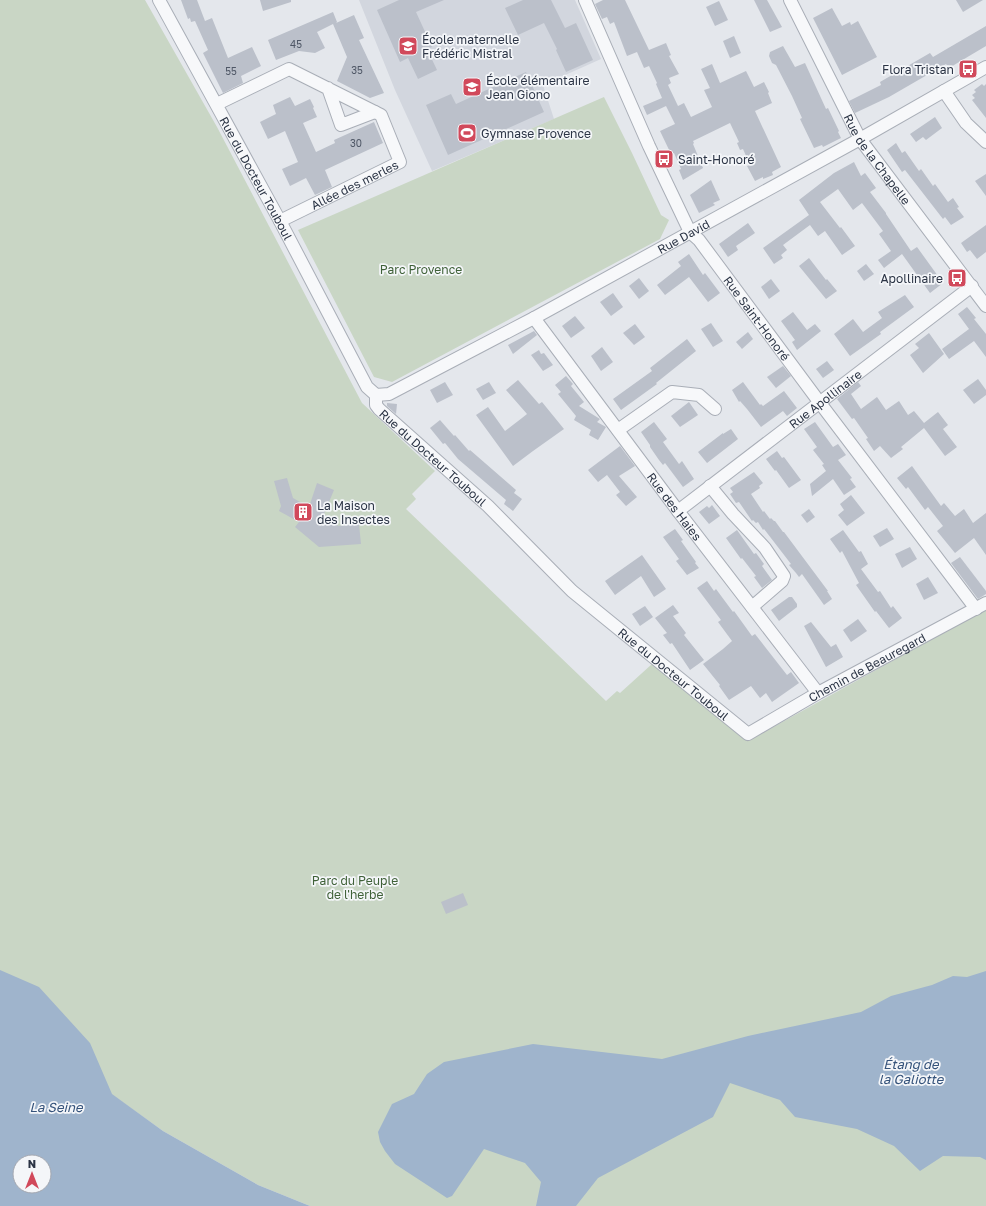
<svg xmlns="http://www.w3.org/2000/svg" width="986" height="1206" font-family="'Golos Text',sans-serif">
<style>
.built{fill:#d2d6de}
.green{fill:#c9d6c5}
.water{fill:#9fb4cc;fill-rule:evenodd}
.building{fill:#bbc0ca}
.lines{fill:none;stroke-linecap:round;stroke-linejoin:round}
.street-casing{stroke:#a9aeb7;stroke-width:14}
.street{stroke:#f7f8fa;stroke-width:12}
.labels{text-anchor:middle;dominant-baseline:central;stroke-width:3.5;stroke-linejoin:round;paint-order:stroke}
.number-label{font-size:10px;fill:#4f5766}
.poi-label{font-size:12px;fill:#2b3445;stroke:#f4f6f9;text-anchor:start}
.street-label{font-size:12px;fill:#2b3445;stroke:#f4f6f9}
.park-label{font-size:12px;fill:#3f6138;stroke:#f4f6f9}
.water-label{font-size:13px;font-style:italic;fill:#34527a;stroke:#f4f6f9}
</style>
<rect width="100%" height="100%" fill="#e4e7ec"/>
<path class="built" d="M359,0H575L601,59L543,85L554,119L432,171L395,90Z"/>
<g class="green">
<path d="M0,0H145L217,127L362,403L435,471L412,494L416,499L406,509L606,701L617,691L620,693L652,664L748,741L986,609V1206H310L258,1185L163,1131L121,1101L82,1075L0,988Z"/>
<path d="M604,97L632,153L661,215L669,220L660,239L392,382L374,377L298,230Z"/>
</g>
<g class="water">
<path d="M0,970L39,987L90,1043L112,1094L163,1131L258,1185L310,1206H0ZM20,1162H44V1186H20Z"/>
<path d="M986,971V1160L980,1157L943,1156L920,1171L894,1146L857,1129L795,1117L780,1100L730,1083L713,1117L598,1178L576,1206H536L541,1182L525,1163L484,1149L452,1196L447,1198L395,1164L385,1151L380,1142L378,1132L392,1104L414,1094L427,1074L444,1062L533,1044L662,1059L748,1036L861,1012L891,996L932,985L953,976L967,977Z"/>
</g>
<g class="building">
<path d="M181,0H197L205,21L212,18L228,58L252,47L261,66L241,76L243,83L223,93L203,53L208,50L195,21L191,22L190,18L188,19Z"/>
<path d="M260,0H291V2L263,11Z"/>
<path d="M399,0H444L416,12L432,47L427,49L437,70L418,79L408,58L400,62L377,10Z"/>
<path d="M523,0H551L565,28L576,23L593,60L566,72L556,50L557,49L544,23L518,35L505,8Z"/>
<path d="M603,0H625L649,50L666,43L671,55L669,56L679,74L669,78L671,83L668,85L678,106L684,103L691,117L712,107L704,90L710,88L701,69L712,64L720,83L746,71L754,87L764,82L769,92L768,93L772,103L755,111L781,167L772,172L773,175L763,179V177L755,181L747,166L750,165L743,149L740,150L737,143L739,142L730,123L693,141L694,143L693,144L703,168L683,180L679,170L681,169L674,153L671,154L660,131L675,124L666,106L647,115L643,106L662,98L656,84L657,83L649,66L644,68L637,52L627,56L614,22L610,24L607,17L602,19L595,4Z"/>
<path d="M754,0H767L782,27L770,32Z"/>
<path d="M956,0H983L963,12Z"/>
<path d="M719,1L728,20L715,26L706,7Z"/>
<path d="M832,8L842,26L850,22L851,25L858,21L877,57L842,75L813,18Z"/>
<path d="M333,12L337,22L336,23L354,15L364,38L359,40L384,93L370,98L337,81L347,57L333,24L317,32L325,48L315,53L299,51L276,60L268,40Z"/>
<path d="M986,26V46L949,68L946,64L889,97L855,113L849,101L881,85L880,82L930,53L933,57Z"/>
<path d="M734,36L741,53L730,58L723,41Z"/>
<path d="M783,46L795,67L805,63L826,109L828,108L839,131L838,132L841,138L823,147L822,145L814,148L800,119L802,118L792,96L776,65L772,63L769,56L770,52Z"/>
<path d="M526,72L544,112L448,155L426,105L451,94L456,104Z"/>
<path d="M982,84L984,86L986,84V118L972,100L975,98L972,95L976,92L974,90Z"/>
<path d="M290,97L295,106L310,99L314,107L313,108L317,117L303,123L316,152L335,143L334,140L374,122L383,143L325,170L332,187L315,195L306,178L290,186L282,169L298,162L285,131L268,139L260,122L276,114L273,105Z"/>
<path d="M935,117L942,128L926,140L923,137L916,142L910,134Z"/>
<path d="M896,143L902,153L905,151L919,171L921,169L933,186L935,184L948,202L953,198L959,207L957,208L964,217L951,225L945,217L943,219L905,170L902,172L887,150Z"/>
<path d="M854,162L861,176L865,173L876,188L870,192L886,213V214L911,251L917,247L943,283L930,293L902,254L884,268L878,260L891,251L879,234L883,231L862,203L853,210L838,189L820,202L840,228L841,227L855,246L842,255L825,231L818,236L810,225L783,245L787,250L781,255L783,258L774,264L763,248L809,215L799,200L834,173Z"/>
<path d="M986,174V196L975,181Z"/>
<path d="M711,180L720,200L713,203L715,205L699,213L690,195Z"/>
<path d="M748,223L755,233L736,246L738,250L728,257L719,244Z"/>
<path d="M986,225V252L977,259L970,250L967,252L961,243Z"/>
<path d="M689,254L703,275L705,273L720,293L708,302L689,277L665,295L657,285L681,266L678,262Z"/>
<path d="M809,258L826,280L827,279L837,291L826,299L799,266Z"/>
<path d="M866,264L874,274L864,281L857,271Z"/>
<path d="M639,278L649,291L639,299L629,286Z"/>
<path d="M771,279L780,291L769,299L761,287Z"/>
<path d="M613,293L623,307L611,316L600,302Z"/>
<path d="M905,295L914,307L880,332L881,334L850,356L834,334L853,319L863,332L882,318L878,312Z"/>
<path d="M967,307L976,318L974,319L986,334V357L974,341L949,359L942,349L969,329L958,314Z"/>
<path d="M793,312L807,330L815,324L821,331L797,350L792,342L795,340L781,321Z"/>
<path d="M575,316L585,328L571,338L562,326Z"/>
<path d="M711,323L723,341L713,347L701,329Z"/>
<path d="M635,324L645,337L634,345L623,333Z"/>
<path d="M534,331L537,335L513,354L508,345Z"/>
<path d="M748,332L753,339L742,349L736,342Z"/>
<path d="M929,333L944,354L923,373L910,355L919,348L915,344Z"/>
<path d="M687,339L696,351L656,383L657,384L621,410L613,399L652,371L650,368Z"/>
<path d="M602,347L613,362L601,371L591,356Z"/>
<path d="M539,350L541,354L544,353L553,365L543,371L531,355Z"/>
<path d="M827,361L834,370L823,378L816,369Z"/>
<path d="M783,366L791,376L776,388L767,377Z"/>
<path d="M566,376L573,384L571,386L584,402L579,406L600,419L597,422L606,427L598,440L589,435L591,430L574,420L576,416L558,394L561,392L555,385Z"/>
<path d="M978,379L986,390V395L974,404L963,390Z"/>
<path d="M518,380L539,404L542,402L564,429L533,451L513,466L476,415L488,407L505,431L522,418L527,414L506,390Z"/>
<path d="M445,382L453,395L437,403L430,390Z"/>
<path d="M489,382L496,393L483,400L476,389Z"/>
<path d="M743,382L760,405L761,404L763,406L784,391L797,408L787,416L783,411L761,427L747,409L740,401L739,402L732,390Z"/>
<path d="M858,382L861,386L851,394L861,409L877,397L886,410L899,401L908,415L914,411L924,423L938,412L948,425L943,429L957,447L945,456L924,428L901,447L903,449L891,458L880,446L874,451L866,439L868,438L854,418L852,419L837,399Z"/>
<path d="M689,402L698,415L680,427L671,416Z"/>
<path d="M387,403L397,404L396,414L387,406Z"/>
<path d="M440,420L454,436L455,435L469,451L470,450L516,490L514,493L522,499L513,511L504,504L506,500L458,459L445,443L443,444L430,428Z"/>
<path d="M654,422L667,439L663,442L679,464L682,461L694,479L683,487L665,463L663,465L659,460L650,447V445L641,432Z"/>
<path d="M815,422L833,447L838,444L846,455L838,460L852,478L850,479L856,487L844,495L833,479L812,496L810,484L826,471L822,465L824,464L813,450L817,447L804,429Z"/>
<path d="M731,429L738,439L707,463L698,452L723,433V434Z"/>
<path d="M620,446L635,466L619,476L637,497L626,506L616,495L620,492L607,475L598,482L588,470Z"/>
<path d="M777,451L782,458L784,457L801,480L789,488L776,470L775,471L766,459Z"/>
<path d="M912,466L941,506L944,503L955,516L964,509L973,523L986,513V555L974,538L955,553L937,531L943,526L928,507L925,510L908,487L906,489L897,478Z"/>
<path d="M754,472L763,483L759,486L760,488L751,494L763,512L764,511L770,519L771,518L774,521H775L783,532H784L828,591H827L832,599L824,605L802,574L799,577L796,573L789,565L791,564L764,529L763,530L758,522L756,523L753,520L752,521L739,502L736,503L730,494L733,492L730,488Z"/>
<path d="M287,478L293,498L309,507L317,483L334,490L324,514L338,526L359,524L361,544L319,547L295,527L299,522L279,511L281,506L274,481Z"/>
<path d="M851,495L865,513L847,526L838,515L844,510L840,504Z"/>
<path d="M712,505L720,516L709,524L699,512L707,506L709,508Z"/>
<path d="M809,509L815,517L807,523L801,515Z"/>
<path d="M887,528L894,539L880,547L873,536Z"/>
<path d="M675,529L683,540L681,541L696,562L695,563L699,568L687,575L676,561L679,559L663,537Z"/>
<path d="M737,530L754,554L756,553L764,564L762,566L772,580L762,588L754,577L756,576L742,558L741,559L726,538Z"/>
<path d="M843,530L859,552L861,551L868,564L861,569L878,592L880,591L891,608L893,606L902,618L889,628L876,611L875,612L856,585L859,583L842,551L840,553L830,539Z"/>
<path d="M910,547L917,559L902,568L895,554Z"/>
<path d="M642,555L666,589L654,597L641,576L615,595L605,581Z"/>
<path d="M960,557L986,591V594L978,599L951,563Z"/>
<path d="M928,577L938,593L924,600L916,584Z"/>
<path d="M707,581L714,591L716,589L733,612L734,611L752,636L755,634L787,675L791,672L799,683L772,702L766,693L760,698L751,686L729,700L719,686L720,685L703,664L723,649L732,641L718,622L721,620L697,588Z"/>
<path d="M789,597H792L797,604V607L779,621L771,610Z"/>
<path d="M673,605L679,613L673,616L686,633L684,635L704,660L690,670L672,643L670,644L663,635L667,633L655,618Z"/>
<path d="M645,606L653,617L640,626L632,614Z"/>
<path d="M858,619L867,631L851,642L843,630Z"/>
<path d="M811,622L831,647L836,644L843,657L826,667L804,626Z"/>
<path d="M463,893L468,905L446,914L441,902Z"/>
</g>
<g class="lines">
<defs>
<g id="street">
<path id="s1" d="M159,0L280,221L367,387L376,395V405L379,409L488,506L572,591L748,734L818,693L986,603"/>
<path id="s2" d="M585,0L649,146L690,232L699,240L820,403L976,609"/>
<path id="s3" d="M790,0L860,139L986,306"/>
<path d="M944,91L966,123L986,142"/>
<path d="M217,104L289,69L375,112L341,125L328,88"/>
<path id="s4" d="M280,221L400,162L381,115L375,112"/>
<path id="s5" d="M534,318L678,511L818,693"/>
<path id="s6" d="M376,395L389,394L534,318L860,139L986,67"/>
<path d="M618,430L672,392L699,395L715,409"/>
<path d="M710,486L733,514L765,548L784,576L782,581L752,607"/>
<path id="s7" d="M678,511L972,286"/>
</g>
</defs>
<use href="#street" class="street-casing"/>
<use href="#street" class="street"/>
</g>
<defs>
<symbol id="school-square" viewBox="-11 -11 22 22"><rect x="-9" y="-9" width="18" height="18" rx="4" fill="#d1495b" stroke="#f4f6f9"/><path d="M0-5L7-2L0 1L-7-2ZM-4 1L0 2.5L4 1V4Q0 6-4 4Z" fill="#fff"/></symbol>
<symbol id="bus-square" viewBox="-11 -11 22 22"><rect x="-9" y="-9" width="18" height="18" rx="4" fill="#d1495b" stroke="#f4f6f9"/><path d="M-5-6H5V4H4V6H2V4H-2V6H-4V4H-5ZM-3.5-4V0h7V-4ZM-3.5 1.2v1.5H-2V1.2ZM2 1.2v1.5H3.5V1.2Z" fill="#fff"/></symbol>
<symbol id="stadium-square" viewBox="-11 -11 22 22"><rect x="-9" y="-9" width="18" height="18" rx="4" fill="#d1495b" stroke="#f4f6f9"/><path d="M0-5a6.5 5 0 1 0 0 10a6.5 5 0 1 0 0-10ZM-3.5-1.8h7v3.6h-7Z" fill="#fff"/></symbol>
<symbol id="building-square" viewBox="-11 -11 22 22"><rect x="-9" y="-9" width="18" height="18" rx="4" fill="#d1495b" stroke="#f4f6f9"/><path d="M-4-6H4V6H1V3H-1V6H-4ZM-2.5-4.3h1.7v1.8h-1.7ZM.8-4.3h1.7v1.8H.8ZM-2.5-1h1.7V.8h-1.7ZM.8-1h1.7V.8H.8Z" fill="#fff"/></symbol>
</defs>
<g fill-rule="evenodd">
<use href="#school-square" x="397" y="35" width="22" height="22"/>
<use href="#bus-square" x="957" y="58" width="22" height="22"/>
<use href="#school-square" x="461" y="76" width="22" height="22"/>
<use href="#stadium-square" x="456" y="122" width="22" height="22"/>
<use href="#bus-square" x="653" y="148" width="22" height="22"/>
<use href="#bus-square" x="946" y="267" width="22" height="22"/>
<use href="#building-square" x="292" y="501" width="22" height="22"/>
</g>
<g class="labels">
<g class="number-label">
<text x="296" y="44">45</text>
<text x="357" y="70">35</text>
<text x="231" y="71">55</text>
<text x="356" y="143">30</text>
</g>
<g class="poi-label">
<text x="422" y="39">École maternelle<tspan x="422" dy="14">Frédéric Mistral</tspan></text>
<text x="954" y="69" text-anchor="end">Flora Tristan</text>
<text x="486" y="80">École élémentaire<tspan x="486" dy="14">Jean Giono</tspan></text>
<text x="481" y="133">Gymnase Provence</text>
<text x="678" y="159">Saint-Honoré</text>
<text x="943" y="278" text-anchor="end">Apollinaire</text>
<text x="317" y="505">La Maison<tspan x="317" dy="14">des Insectes</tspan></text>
</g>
<g class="street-label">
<text stroke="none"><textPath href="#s3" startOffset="182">Rue de la Chapelle</textPath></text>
<text stroke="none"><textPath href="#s1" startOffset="203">Rue du Docteur Touboul</textPath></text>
<text stroke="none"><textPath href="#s4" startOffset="83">Allée des merles</textPath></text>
<text stroke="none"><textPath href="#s6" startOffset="347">Rue David</textPath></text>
<text stroke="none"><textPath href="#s2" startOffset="364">Rue Saint-Honoré</textPath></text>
<text stroke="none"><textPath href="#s7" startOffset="185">Rue Apollinaire</textPath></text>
<text stroke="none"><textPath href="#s1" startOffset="539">Rue du Docteur Touboul</textPath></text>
<text stroke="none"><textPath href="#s5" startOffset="235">Rue des Haies</textPath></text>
<text stroke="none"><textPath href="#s1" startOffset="1095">Chemin de Beauregard</textPath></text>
<text stroke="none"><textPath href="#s1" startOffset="863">Rue du Docteur Touboul</textPath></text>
</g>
<g class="park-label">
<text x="421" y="269">Parc Provence</text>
<text x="355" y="880">Parc du Peuple<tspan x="355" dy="14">de l'herbe</tspan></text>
</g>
<g class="water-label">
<text x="911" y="1064">Étang de<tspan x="911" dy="15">la Galiotte</tspan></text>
<text x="56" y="1107">La Seine</text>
</g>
</g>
<g transform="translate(32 1174)"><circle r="19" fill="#f4f6f9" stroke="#a4a8b1"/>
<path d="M0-3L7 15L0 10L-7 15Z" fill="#d1495b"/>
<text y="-6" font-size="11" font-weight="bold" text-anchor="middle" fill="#2b3445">N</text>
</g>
</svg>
